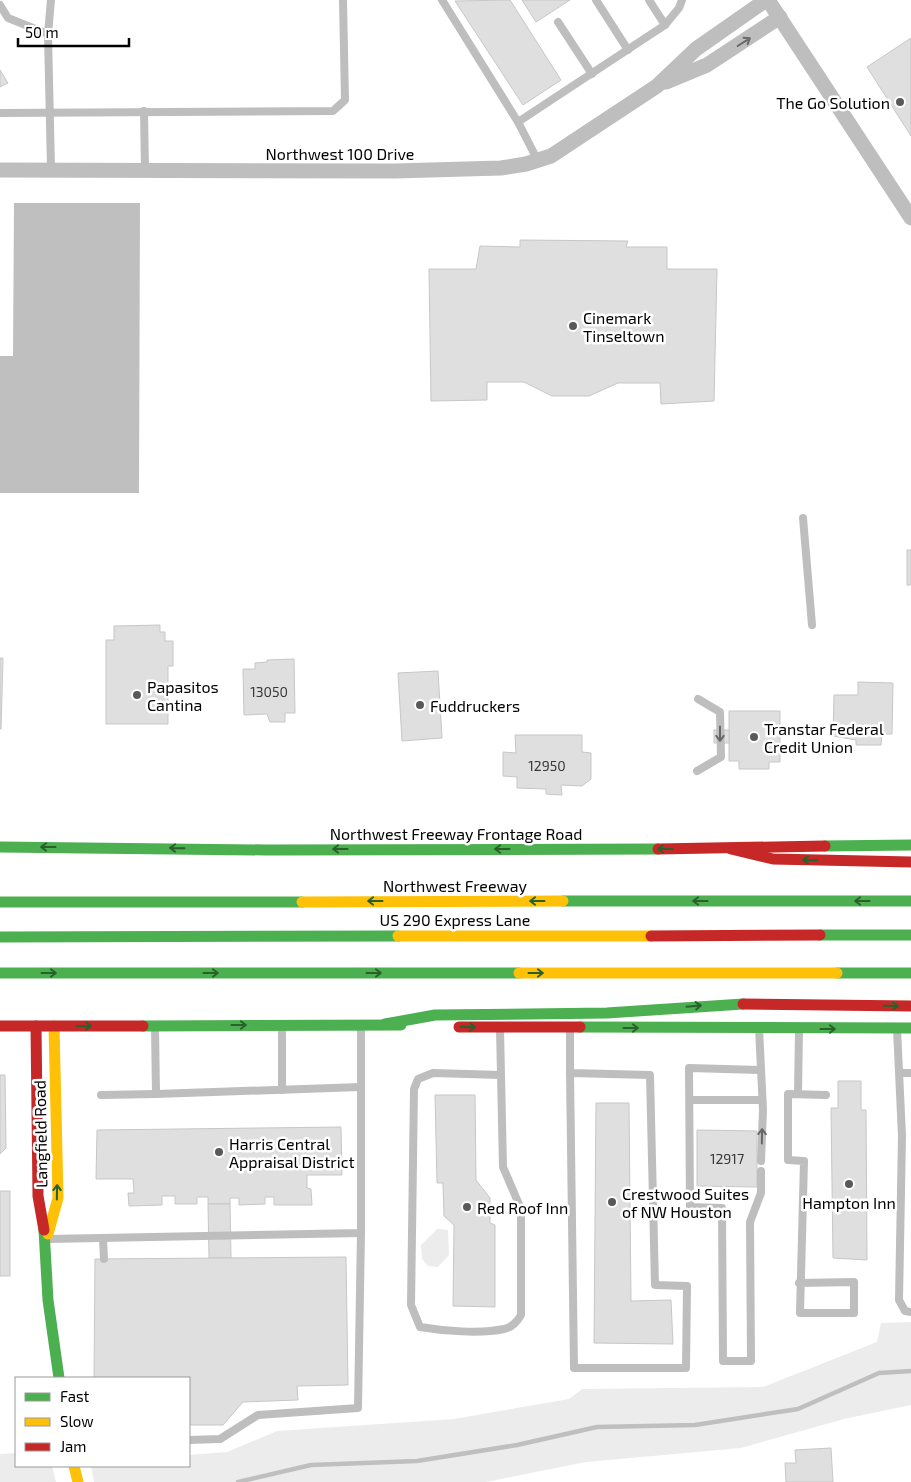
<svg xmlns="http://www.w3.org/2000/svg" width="911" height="1482" font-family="'Exo 2',sans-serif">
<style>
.green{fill:#ececec}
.water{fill:#bfbfbf}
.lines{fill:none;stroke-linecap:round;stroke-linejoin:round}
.stream{stroke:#bfbfbf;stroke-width:4.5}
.building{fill:#dfdfdf;stroke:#c7c7c7}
.lane{stroke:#bebebe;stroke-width:8}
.street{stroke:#bebebe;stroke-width:15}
.fast{stroke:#4caf50;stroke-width:11}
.slow{stroke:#ffc107;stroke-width:11}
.jam{stroke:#c62828;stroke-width:11}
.oneway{stroke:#686868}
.oneway2{stroke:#2a602c}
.poi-dot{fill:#595959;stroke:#fff;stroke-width:2}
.labels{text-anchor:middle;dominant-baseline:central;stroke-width:5;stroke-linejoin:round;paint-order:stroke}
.number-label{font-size:14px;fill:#383838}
.poi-label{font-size:16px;fill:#000;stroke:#fff;text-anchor:start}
.street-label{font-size:16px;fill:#000;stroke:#fff}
</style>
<rect width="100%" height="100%" fill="#fff"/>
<g class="green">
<path d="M437,1229L448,1230L449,1255L438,1267L428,1266L422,1259L421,1245Z"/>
<path d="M911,1322V1405L844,1419L741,1448L586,1462L486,1482H94L91,1466H189V1455L227,1452L277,1431L454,1419L569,1399L582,1389L763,1387L877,1342L881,1323Z"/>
<path d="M16,1453V1466H52L56,1482H0V1454Z"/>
</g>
<path class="water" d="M14,203H140L139,493H0V356H13Z"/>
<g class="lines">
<path class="stream" d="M238,1482L311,1465L417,1461L517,1445L597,1427L695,1425L798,1409L879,1373L911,1371"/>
</g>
<g class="building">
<path d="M510,0L561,80L523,105L455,1Z"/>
<path d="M522,0H570L536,22Z"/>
<path d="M911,38V136L867,67Z"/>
<path d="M0,70L8,83L0,87Z"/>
<path d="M520,240L628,241L626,247H667V269H717L714,401L661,404L660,383H618L589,396H552L524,382H487V400L431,401L429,269H476L480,246L520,247Z"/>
<rect x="907" y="550" width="4" height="35"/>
<path d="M160,625V632H165V641H173V666H168V724H106V640H114V626Z"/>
<path d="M0,658H3L1,729H0Z"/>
<path d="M294,659L295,713H285V722H270L267,714L244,715L243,669H255V663L267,662V660Z"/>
<path d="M438,671L442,738L402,741L398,673Z"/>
<path d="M858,682L893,683L892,734H882L881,745H856V740L833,736L834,695H858Z"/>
<path d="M729,711H780V762H769V769H739V761H729Z"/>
<rect x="714" y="730" width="15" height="13"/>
<path d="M515,735H582V752L591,753V779L582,786L561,785L562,795L546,794V789L517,788V777L503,776V752L516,753Z"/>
<path d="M0,1075H5L6,1148L0,1154Z"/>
<path d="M838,1081H861V1110H866L867,1260L833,1258L831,1108H838Z"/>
<path d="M435,1095H475L476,1180L490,1198V1223L495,1225V1307L453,1306L454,1225L444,1216L443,1183H437Z"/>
<path d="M596,1103H629L631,1301L671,1300L673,1344L594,1343Z"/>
<path d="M341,1127L342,1175H307V1188L311,1189L312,1205H274V1197H265V1204L239,1205V1198H230V1204H208V1197H197V1204H175V1196H162V1205L129,1206L128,1193H134L133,1179H96L97,1130Z"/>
<path d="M697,1130L757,1131V1187L697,1186Z"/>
<rect x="0" y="1191" width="10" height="85"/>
<path d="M208,1204H230L231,1258H209Z"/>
<path d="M346,1257L348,1385L297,1386L298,1400L243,1402L223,1425H189V1378H94L95,1259Z"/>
<path d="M831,1448L833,1482H786L785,1463H796L795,1450Z"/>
</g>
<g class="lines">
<g class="lane">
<path d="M442,0L518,122"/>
<path d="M596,0L628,50"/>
<path d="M649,0L665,25"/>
<path d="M0,5L8,18L48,34L51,170"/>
<path d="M558,22L592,74"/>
<path d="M48,34L51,0"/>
<path d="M144,111L145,170"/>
<path d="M0,113L333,111L345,100L343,0"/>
<path d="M538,161L518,122L665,25L679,8L682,0"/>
<path d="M803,518L812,625"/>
<path d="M697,771L721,757L720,712L698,699"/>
<path d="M155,1027L156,1094L360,1087"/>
<path d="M759,1028L763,1110L761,1161"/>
<path d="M500,1029L503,1167L521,1209V1315C518,1321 511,1328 504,1329C481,1334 443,1331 420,1327L411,1305L414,1089L418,1079L433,1073L501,1075"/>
<path d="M897,1029L902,1136L899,1300L905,1311L911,1312"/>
<path d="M760,1070L689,1068L690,1207L722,1208L723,1361H751L750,1222L761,1193V1171"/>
<path d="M570,1073L650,1075L655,1285L687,1286L686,1368H574L570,1073V1028"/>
<path d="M900,1073H911"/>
<path d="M282,1090V1027"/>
<path d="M798,1094L799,1029"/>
<path d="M101,1095L156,1094"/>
<path d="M690,1100H762"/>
<path d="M48,1239L361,1233V1027"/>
<path d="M103,1239L104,1259"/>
<path d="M799,1283L854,1282V1313H800L804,1161L788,1160V1094L826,1095"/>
<path d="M189,1440L220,1439L258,1415L358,1408L361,1233"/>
</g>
<g class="street">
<path d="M768,0L911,218"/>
<path d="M666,82L707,65L780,17"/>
<path d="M0,170L395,171L501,168L526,164L551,156L657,86L696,49L766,0"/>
</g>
<g class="fast">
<path d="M825,846L911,845"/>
<path d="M0,847L267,850L658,849"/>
<path d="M563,901H911"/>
<path d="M0,902H302"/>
<path d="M820,935H911"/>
<path d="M0,937L398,936"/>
<path d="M0,973H519"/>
<path d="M837,973H911"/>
<path d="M385,1024L435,1015L607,1013L743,1004"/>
<path d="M143,1026L401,1025"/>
<path d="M580,1027L911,1028"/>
<path d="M44,1230L48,1300L59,1378"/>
</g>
<g class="slow">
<path d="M302,902L563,901"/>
<path d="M398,936H651"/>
<path d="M519,973H837"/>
<path d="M48,1234L58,1198L54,1026"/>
<path d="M74,1466L78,1482"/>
</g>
<g class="jam">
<path d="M658,849L825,846"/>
<path d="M731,849L773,859L911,862"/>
<path d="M651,936L820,935"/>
<path d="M743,1004L911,1006"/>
<path d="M0,1026H143"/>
<path d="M36,1026L38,1196L44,1230"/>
<path d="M459,1027H580"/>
</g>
</g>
<defs><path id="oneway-shaft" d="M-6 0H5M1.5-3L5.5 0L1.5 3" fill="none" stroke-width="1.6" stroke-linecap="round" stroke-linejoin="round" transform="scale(1.25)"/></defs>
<g class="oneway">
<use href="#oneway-shaft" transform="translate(744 42) rotate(-32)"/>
<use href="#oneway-shaft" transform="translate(720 734) rotate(90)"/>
<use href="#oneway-shaft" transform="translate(762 1136) rotate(-89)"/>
</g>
<g class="oneway2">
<use href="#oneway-shaft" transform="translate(48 847) rotate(180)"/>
<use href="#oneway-shaft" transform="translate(177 848) rotate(-179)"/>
<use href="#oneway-shaft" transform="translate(340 849) rotate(180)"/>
<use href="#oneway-shaft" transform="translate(502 849) rotate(180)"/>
<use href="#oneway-shaft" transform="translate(665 849) rotate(180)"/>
<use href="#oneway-shaft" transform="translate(810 860) rotate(-179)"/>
<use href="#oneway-shaft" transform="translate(375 901) rotate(180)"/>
<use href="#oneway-shaft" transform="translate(537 901) rotate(180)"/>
<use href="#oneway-shaft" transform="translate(700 901) rotate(180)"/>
<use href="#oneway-shaft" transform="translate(862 901) rotate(180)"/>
<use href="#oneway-shaft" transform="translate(49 973)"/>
<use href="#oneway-shaft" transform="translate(211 973)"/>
<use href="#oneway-shaft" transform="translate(374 973)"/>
<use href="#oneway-shaft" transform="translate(536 973)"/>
<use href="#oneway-shaft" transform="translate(694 1006) rotate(-5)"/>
<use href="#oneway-shaft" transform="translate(891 1006) rotate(1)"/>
<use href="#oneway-shaft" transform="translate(239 1025)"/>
<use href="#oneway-shaft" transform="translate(84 1026) rotate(-1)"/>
<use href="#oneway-shaft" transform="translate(468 1027) rotate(2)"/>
<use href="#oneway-shaft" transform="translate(631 1028)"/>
<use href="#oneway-shaft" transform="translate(828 1029)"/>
<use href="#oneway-shaft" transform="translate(57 1192) rotate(-89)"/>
</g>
<g class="poi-dot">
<circle cx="900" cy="102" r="5"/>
<circle cx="573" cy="326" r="5"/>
<circle cx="137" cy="695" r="5"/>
<circle cx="420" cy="705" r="5"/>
<circle cx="754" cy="737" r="5"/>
<circle cx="219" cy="1152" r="5"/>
<circle cx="849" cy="1184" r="5"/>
<circle cx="612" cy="1202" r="5"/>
<circle cx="467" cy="1207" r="5"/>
</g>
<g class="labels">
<g class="number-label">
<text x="269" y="691">13050</text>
<text x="547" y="765">12950</text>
<text x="727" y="1158">12917</text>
</g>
<g class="poi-label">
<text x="890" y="102" text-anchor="end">The Go Solution</text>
<text x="583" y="317">Cinemark<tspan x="583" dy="18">Tinseltown</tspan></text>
<text x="147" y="686">Papasitos<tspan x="147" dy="18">Cantina</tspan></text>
<text x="430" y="705">Fuddruckers</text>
<text x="764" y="728">Transtar Federal<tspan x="764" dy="18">Credit Union</tspan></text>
<text x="229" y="1143">Harris Central<tspan x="229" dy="18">Appraisal District</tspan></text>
<text x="622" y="1193">Crestwood Suites<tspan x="622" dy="18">of NW Houston</tspan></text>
<text x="849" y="1202" text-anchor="middle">Hampton Inn</text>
<text x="477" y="1207">Red Roof Inn</text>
</g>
<g class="street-label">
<text x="340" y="153">Northwest 100 Drive</text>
<text x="456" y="833">Northwest Freeway Frontage Road</text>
<text x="455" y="885">Northwest Freeway</text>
<text x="455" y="919">US 290 Express Lane</text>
<text transform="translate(40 1134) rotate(-91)">Langfield Road</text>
</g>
</g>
<rect x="15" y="1377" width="175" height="90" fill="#ffffff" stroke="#999999"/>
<rect x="25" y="1393" width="25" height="8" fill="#4caf50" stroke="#999999"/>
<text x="60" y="1402" font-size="15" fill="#000000">Fast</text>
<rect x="25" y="1418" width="25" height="8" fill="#ffc107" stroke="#999999"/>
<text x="60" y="1427" font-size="15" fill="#000000">Slow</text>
<rect x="25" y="1443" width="25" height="8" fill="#c62828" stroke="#999999"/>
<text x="60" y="1452" font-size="15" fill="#000000">Jam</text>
<path d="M18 38v8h111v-8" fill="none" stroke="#000000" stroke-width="2.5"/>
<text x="25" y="38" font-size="15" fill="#000000" stroke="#ffffff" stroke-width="4" paint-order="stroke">50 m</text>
</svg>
